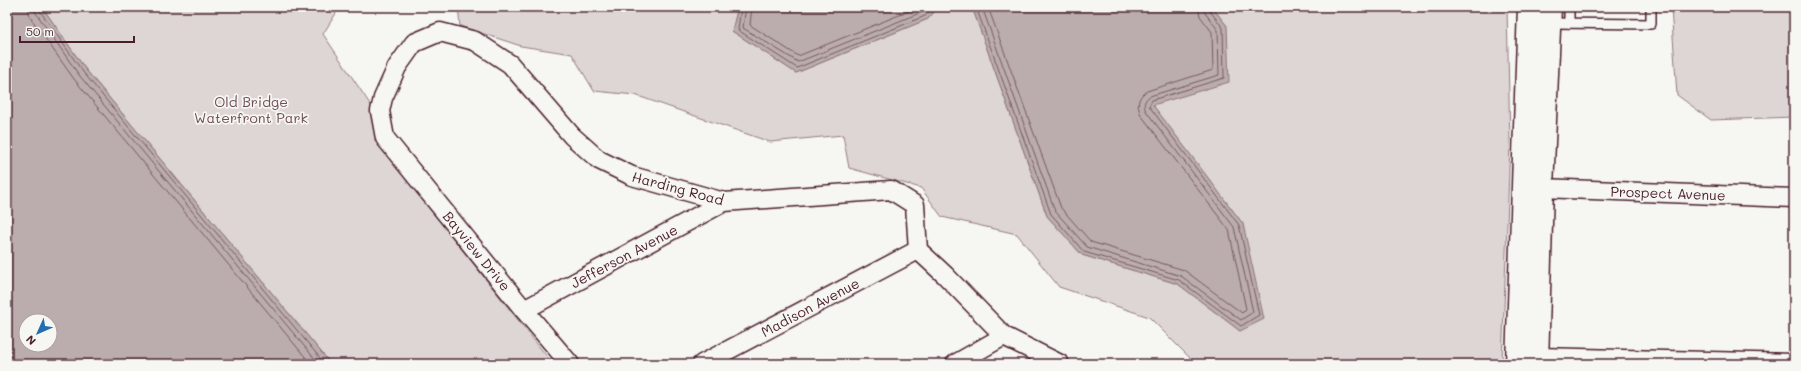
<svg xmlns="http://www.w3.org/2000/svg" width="1801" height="371" font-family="Mali,sans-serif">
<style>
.green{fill:#ddd6d5;stroke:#947a80}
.water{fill:#bbadae;stroke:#8e747a;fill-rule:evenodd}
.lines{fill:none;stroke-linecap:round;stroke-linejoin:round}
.shore{stroke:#77585f;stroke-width:1}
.service-casing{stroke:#4a1f2b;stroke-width:12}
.minor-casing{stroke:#4a1f2b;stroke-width:21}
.trunk-casing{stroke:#4a1f2b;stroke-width:25}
.service{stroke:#f6f6f2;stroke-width:9}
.minor{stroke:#f6f6f2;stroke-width:18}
.trunk{stroke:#f6f6f2;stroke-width:22}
.labels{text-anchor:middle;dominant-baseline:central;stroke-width:3.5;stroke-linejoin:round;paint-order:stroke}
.park-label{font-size:14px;fill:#6f4d56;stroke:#f6f6f2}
.street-label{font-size:14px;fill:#4a1f2b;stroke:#f6f6f2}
</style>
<rect width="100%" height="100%" fill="#f6f6f2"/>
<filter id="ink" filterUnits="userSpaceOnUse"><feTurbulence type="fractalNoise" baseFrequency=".025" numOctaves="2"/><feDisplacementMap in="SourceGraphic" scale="8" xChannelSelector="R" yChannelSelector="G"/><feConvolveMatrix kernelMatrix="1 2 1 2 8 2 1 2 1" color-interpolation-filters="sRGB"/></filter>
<g filter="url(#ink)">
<g class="green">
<path d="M42,7H340L323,34L374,110L387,155L553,364H331L86,70Z"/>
<path d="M458,7H738L732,31L796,73L928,19L938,7H972L1047,216L1082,255L1178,284L1240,331L1243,224L1152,105L1227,26L1212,7H1507L1510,143L1502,364H1196L1149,317L1059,287L1017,234L942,217L921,188L849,168L843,135L770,142L635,95L594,91L572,54L521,46L460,26Z"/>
<path d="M1671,7H1794V117L1711,120L1677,95Z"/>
</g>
<g class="water">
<path d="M7,7H42L86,70L331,364H7ZM26,321H50V345H26Z"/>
<path d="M738,7H938L928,19L796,73L732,31Z"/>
<path d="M972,7H1212L1227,26L1229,82L1153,105L1243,224L1264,319L1240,331L1178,284L1082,255L1047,216Z"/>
</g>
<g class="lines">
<g class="shore">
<path d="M28,7L30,17L74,79L311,364"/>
<path d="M34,7L36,13L79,75L319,364"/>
<path d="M39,7L40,11L83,72L325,364"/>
<path d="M741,7L738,30L797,68L925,16L933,7"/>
<path d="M746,7L743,28L798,62L922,12L926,7"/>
<path d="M752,7L750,25L798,56L919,7"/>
<path d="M976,7L1051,214L1084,252L1179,280L1241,326L1259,315L1239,225L1149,106L1152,100L1224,78L1223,28L1210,11L1209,7"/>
<path d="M982,7L1055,211L1087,247L1181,276L1241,320L1253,312L1234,227L1146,111C1143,105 1144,100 1150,96L1219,75L1218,30L1205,13L1204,7"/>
<path d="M988,7L1061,208L1091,242L1184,270L1242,313L1246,309L1229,230L1141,115C1136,105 1138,96 1147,91L1213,70L1212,32L1200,16L1198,7"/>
</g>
<defs>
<g id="service">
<path d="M1549,23L1651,24V7"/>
<path d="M1569,23V7"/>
</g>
<g id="minor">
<path d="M1542,188L1794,198"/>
<path d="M524,310L724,202"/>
<path d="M1537,357L1794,363"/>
<path d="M570,364L524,310L385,138L380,111L383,98L397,67L414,43L440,32L475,41L510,64L572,136L599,160L632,176L724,202L891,190L915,205L918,250L945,275L1004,336L1060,364"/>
<path d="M702,364L918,250"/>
<path d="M955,364L1004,336"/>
</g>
<g id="trunk">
<path d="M1517,364L1529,7"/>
<path d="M1537,364L1542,188L1550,7"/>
</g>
</defs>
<use href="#service" class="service-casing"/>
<use href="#minor" class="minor-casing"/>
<use href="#trunk" class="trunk-casing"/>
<use href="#service" class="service"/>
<use href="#minor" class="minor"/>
<use href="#trunk" class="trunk"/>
</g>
</g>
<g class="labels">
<g class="park-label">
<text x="251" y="101">Old Bridge<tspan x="251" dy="16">Waterfront Park</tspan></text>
</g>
<g class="street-label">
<text transform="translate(678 188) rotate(15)">Harding Road</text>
<text transform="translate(1668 193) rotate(2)">Prospect Avenue</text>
<text transform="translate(477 251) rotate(51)">Bayview Drive</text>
<text transform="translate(624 256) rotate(-28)">Jefferson Avenue</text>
<text transform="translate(810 307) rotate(-28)">Madison Avenue</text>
</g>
</g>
<rect width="1801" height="371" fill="none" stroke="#f6f6f2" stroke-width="24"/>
<rect x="12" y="12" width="1777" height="347" fill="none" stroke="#4a1f2b" stroke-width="1.5" filter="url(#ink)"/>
<g transform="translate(38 333) rotate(225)"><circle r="19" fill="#f6f6f2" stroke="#b1a0a2"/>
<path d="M0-3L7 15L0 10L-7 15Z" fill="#1f6fb2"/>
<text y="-6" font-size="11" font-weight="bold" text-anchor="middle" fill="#4a1f2b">N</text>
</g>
<path d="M20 36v6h114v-6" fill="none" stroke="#4a1f2b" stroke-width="2"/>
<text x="26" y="36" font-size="12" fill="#4a1f2b" stroke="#f6f6f2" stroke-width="3" paint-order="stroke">50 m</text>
</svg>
